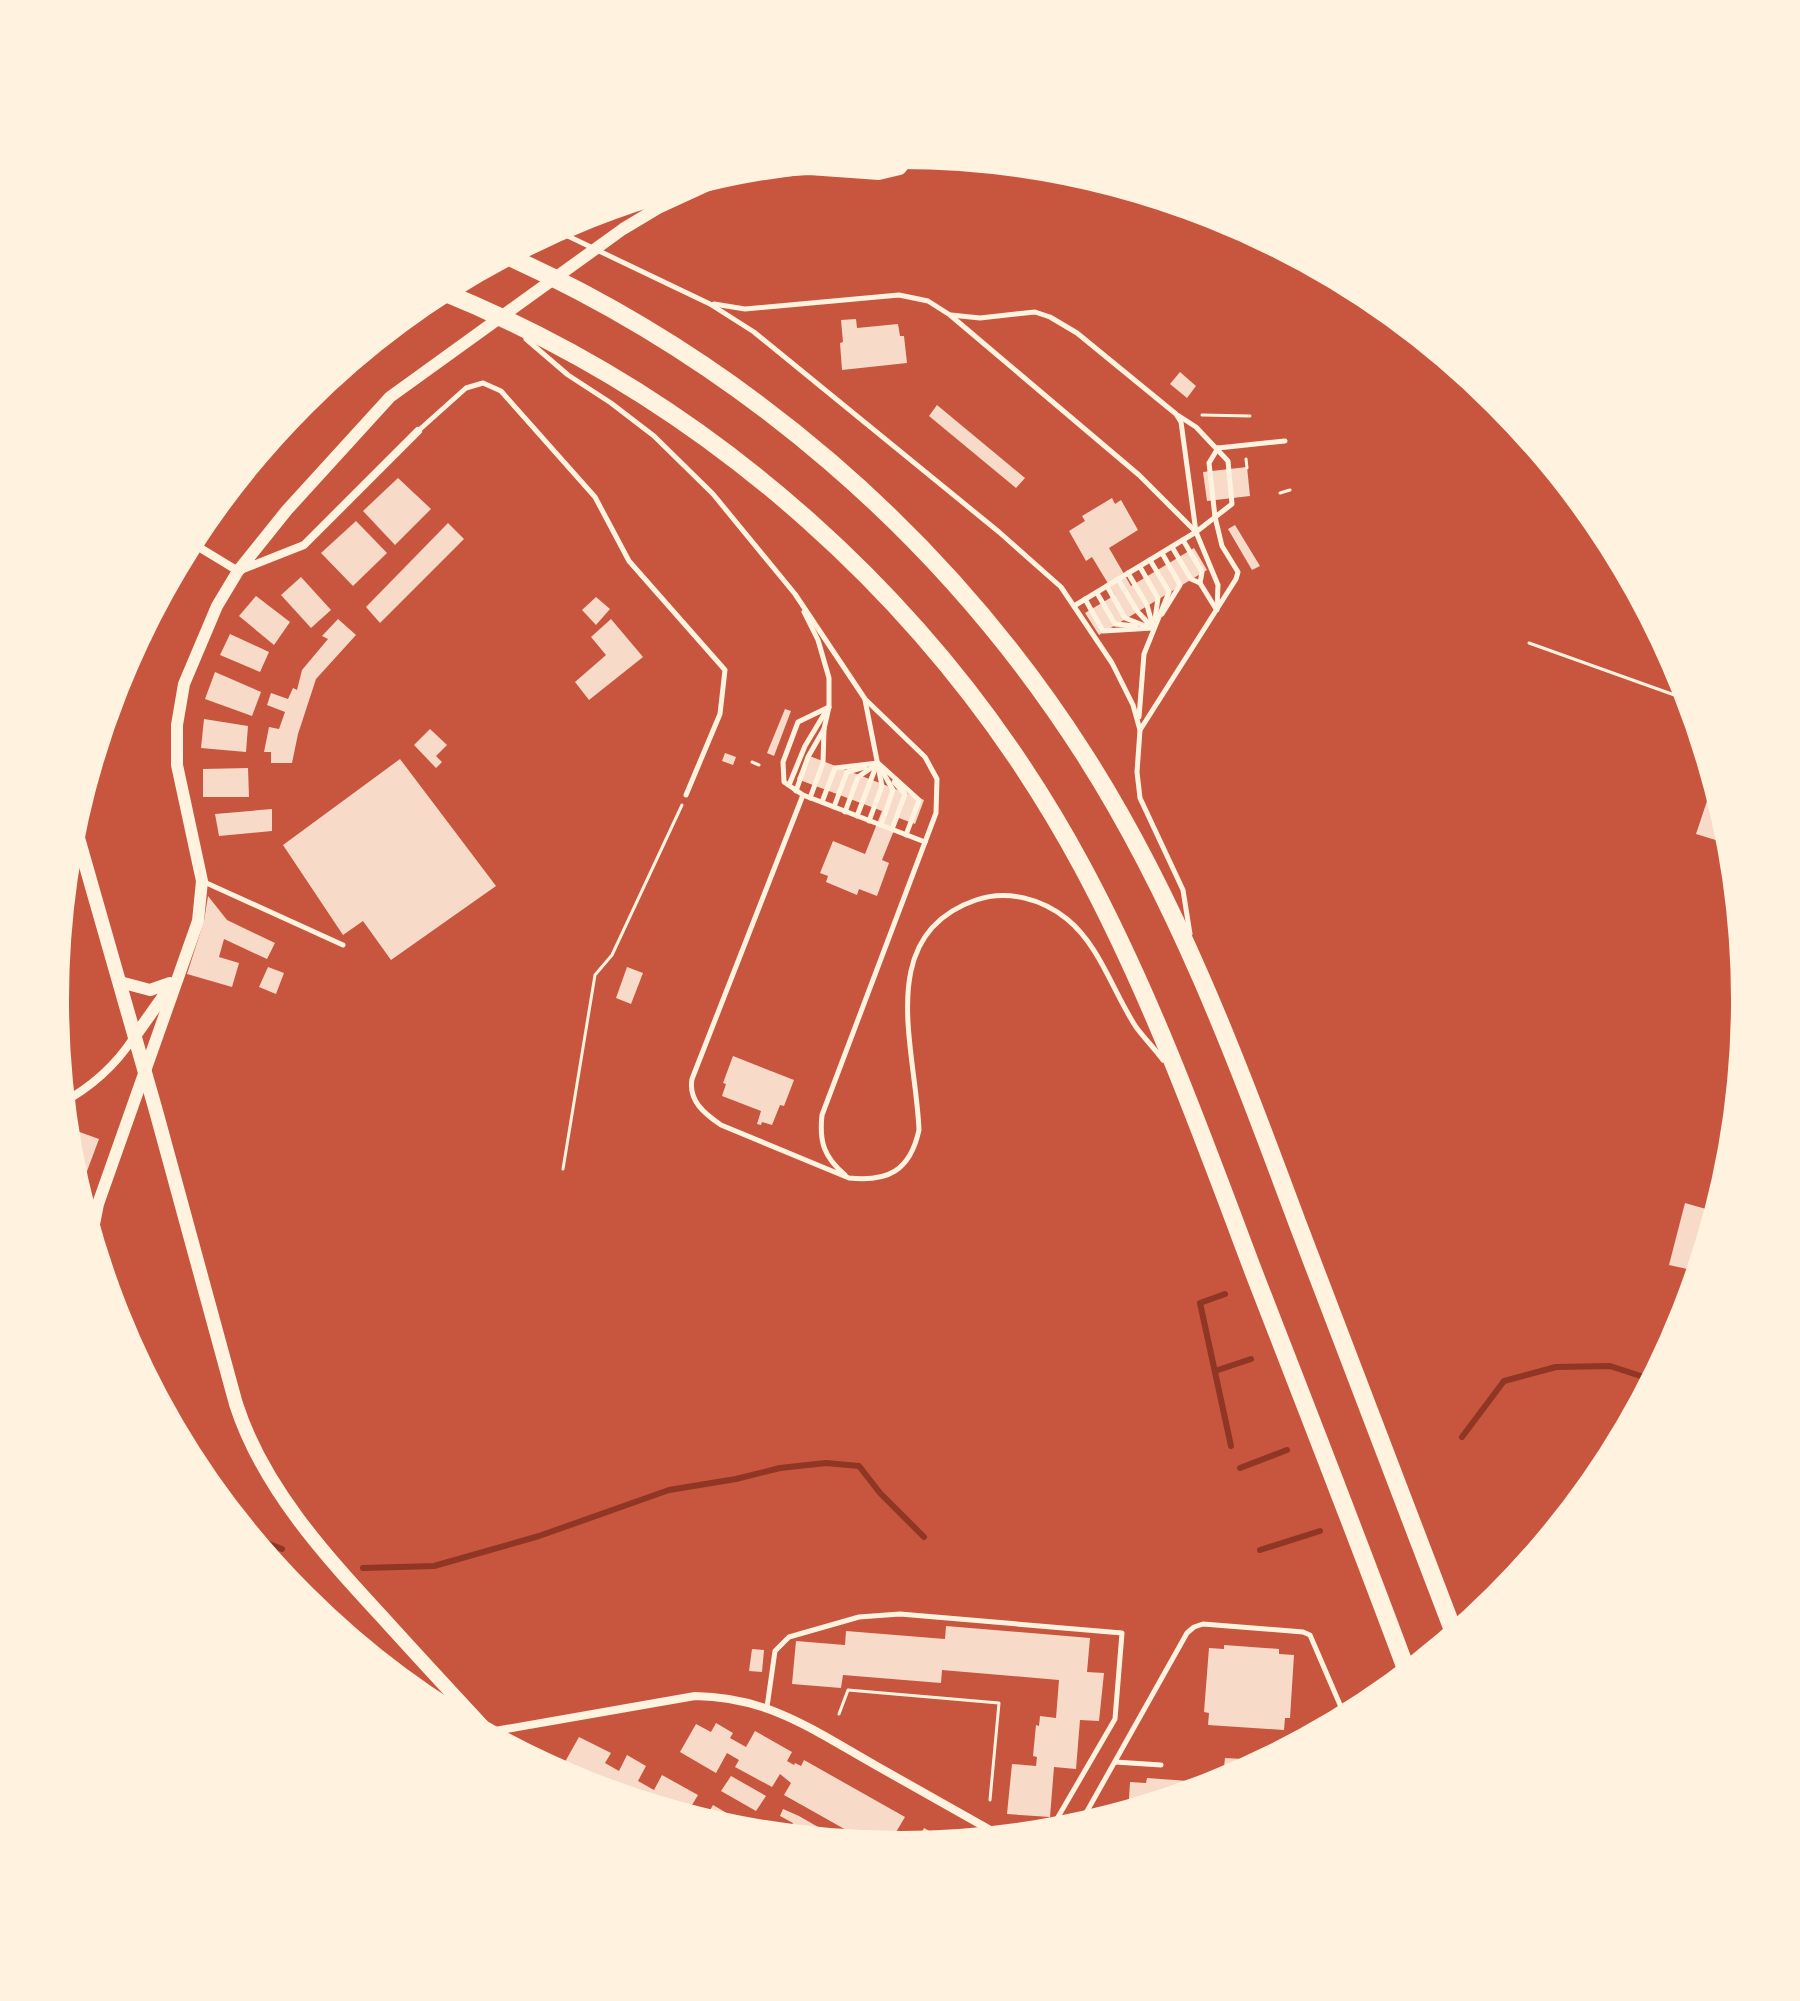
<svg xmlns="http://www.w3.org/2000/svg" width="1800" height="2001" font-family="'IBM Plex Sans',sans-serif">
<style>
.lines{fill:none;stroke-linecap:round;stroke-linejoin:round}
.stream{stroke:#8f3625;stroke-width:6}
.building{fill:#f7dbc8}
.path{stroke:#fff3e0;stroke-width:3}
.service{stroke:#fff3e0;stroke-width:5}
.minor{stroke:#fff3e0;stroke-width:8}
.tertiary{stroke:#fff3e0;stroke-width:12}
.secondary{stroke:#fff3e0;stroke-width:14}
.motorway{stroke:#fff3e0;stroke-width:18}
.rim{fill:none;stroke:#fff3e0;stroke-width:10}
</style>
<rect width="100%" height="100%" fill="#c8553d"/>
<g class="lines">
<g class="stream">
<path d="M1225,1294L1200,1303L1231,1446"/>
<path d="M1215,1371L1251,1359"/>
<path d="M1462,1437L1504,1381L1556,1367L1610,1366L1656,1381"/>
<path d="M1240,1468L1287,1450"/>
<path d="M244,1534L282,1549"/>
<path d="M1260,1550L1320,1531"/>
<path d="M363,1568L434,1566L539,1536L669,1490L736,1479L780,1468L826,1463L859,1466L880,1493L924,1537"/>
</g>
</g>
<g class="building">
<path d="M856,319L857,328L898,324L900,336H904L907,363L842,370L840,343L843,342L841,320Z"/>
<path d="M1180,372L1196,386L1187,398L1170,384Z"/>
<path d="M937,405L1025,478L1016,488L929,416Z"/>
<path d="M1247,467L1250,496L1207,501L1203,472Z"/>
<path d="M398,478L431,509L395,545L363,511Z"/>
<path d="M1112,498L1115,504L1121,500L1138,530L1109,548L1131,586L1194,548L1207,570L1099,635L1085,613L1115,595L1092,557L1086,561L1069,531L1085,521L1082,516Z"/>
<path d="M356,521L387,553L353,586L321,553Z"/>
<path d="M448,523L464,539L380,623L366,607Z"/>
<path d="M1235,525L1260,566L1252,570L1228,529Z"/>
<path d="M301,577L331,610L311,628L281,595Z"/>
<path d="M256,596L290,622L274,645L239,616Z"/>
<path d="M596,597L610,609L596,625L582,610Z"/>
<path d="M338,619L356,635L316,679L298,734L292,763H271V752H264L269,727L279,729L285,712L267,705L271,693L288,699L293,688L297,690L302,670L328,639L322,636Z"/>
<path d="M611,619L643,657L589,700L575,682L606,655L591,637Z"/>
<path d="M230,634L269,652L260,672L220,655Z"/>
<path d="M215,672L261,692L252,716L205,699Z"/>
<path d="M785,709L791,711L774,756L767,753Z"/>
<path d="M204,719L248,726L246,752L201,748Z"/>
<path d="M430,729L447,745L436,756L442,762L436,768L414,745Z"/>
<path d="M725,753L736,757L733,765L722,761Z"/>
<path d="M807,755L924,800L915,824L899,818L882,860L889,863L877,896L859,889L857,895L826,882L828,876L820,873L833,841L865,854L882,811L797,779Z"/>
<path d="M400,759L496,886L391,960L363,921L343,935L283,845Z"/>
<path d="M248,768L249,797H203V769Z"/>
<path d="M1712,786L1720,789L1735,846L1696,834Z"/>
<path d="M272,809V831L219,836L215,814Z"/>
<path d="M208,896L227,920L275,943L267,959L224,939L219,957L239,963L232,987L187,974L204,921Z"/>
<path d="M268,967L284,973L276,994L259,987Z"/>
<path d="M627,967L643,973L631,1004L616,998Z"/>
<path d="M733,1056L794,1080L784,1106L780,1105L772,1125L762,1122L761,1125L757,1124L761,1111L722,1096L726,1084L723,1083Z"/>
<path d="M63,1126L99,1139L83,1182L70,1178L66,1166Z"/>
<path d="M1685,1203L1720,1213L1701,1272L1669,1265Z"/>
<path d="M946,1626L1090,1638L1087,1672L1104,1673L1099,1721L1080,1720L1076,1769L1054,1767L1050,1817L1007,1814L1012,1764L1036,1766L1037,1757L1033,1756L1036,1725L1039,1726L1040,1716L1056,1718L1059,1680L942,1670L941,1683L843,1675L841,1688L792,1684L796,1641L845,1645L846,1631L945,1639Z"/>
<path d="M1224,1645L1279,1649V1654L1294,1655L1290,1718H1285L1284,1730L1208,1725L1209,1713L1204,1712L1209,1648L1224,1649Z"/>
<path d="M752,1649L764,1650L762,1672L749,1671Z"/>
<path d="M716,1723L733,1733L730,1738L746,1747L755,1731L792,1752L787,1761L794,1765L795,1763L801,1766L804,1760L905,1817L886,1849H880L784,1795L791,1783L780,1774L772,1787L735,1767L739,1760L727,1753L716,1773L680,1752L696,1724L711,1732Z"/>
<path d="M579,1737L611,1753L605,1763L619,1771L627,1755L646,1766L638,1781L654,1790L662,1775L698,1795L689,1810L705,1819L713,1805L747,1825L742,1835L644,1807L647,1803L631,1794L628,1799L609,1789L611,1785L594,1775L589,1781L584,1779L582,1781L561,1769Z"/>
<path d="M1225,1758L1243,1759L1241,1777L1223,1776Z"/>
<path d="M1245,1760L1263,1761V1766L1244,1776Z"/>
<path d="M731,1776L766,1796L756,1811L721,1791Z"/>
<path d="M1147,1778L1202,1782L1201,1788L1215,1789L1128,1815L1130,1782L1146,1783Z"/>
<path d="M783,1809L799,1816L851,1846L806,1841L788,1831L793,1823L780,1816Z"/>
<path d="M924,1828L942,1838L938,1847L913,1849Z"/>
</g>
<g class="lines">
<g class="path">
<path d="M1202,415L1250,416"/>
<path d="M1246,459L1247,468"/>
<path d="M1280,493L1290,490"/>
<path d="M1529,643L1694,702"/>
<path d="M752,762L759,765"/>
<path d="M563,1169L595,975L612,955L682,805"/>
<path d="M839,1714L848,1690L999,1703L990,1800"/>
</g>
<g class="service">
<path d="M551,228L710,304L754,332L999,532L1061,587L1112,663L1133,705L1140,730L1137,772L1140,798L1183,890L1190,934"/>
<path d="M714,304L745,309L899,295L928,301L950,315L1139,475L1196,532"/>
<path d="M951,315L980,318L1035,312L1050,317L1077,333L1176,414L1181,422L1196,532L1218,585L1217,610"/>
<path d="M526,339L568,375L611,403L654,436L713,494L795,594L865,699L925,757L937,779L936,813L822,1115C819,1142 824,1157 845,1175"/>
<path d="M418,431L466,388L483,383L501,391L595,497L629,561L725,670L720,714L686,795"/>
<path d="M1218,448L1285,441"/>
<path d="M1183,540L1202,572L1200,583"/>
<path d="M1172,547L1191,579L1200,583L1216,609"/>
<path d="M1162,553L1180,585L1162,614"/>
<path d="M1140,567L1158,598L1155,619"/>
<path d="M1128,573L1147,605L1153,627"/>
<path d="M1118,579L1137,611L1150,625"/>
<path d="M1107,586L1125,618L1148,627"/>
<path d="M1097,593L1115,624L1136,626"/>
<path d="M1085,599L1103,631L1153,628"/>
<path d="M1074,606L1196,532L1232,504L1228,461L1196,427L1179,416"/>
<path d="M804,612L818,640L829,678V707L824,729L823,763L810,798"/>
<path d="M865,700L882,786L869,821"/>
<path d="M829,707L798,722L783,762L784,782L803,795L925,842"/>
<path d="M1139,717L1144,654L1169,592L1150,560"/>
<path d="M1140,730L1236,579L1238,572L1222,546L1215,517L1209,463L1218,448"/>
<path d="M880,767L893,790L881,825"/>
<path d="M789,785L805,746L826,711"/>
<path d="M796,791L808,757L824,729"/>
<path d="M803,795L692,1079C688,1101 705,1114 721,1125L849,1178C888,1182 910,1171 919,1130C916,1049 873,935 976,900C1007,889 1042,899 1067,919C1100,946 1113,992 1136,1027C1144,1038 1155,1049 1163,1060"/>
<path d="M822,802L835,768L878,763L919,800L906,835"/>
<path d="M834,807L847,772L865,767"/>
<path d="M845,812L858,777L877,764"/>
<path d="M857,816L877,764"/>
<path d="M892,829L905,794L894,782"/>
<path d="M202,881L343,945"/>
<path d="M767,1707L775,1651L789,1637L859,1617L900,1614L1122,1633L1115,1719L1047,1836"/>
<path d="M1115,1762L1161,1765"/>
<path d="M1085,1828L1086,1813L1187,1633L1194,1627L1203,1624L1303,1632L1310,1635L1347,1721"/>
</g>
<g class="minor">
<path d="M187,540L238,571L304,545L418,431"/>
<path d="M60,1104C90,1088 116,1065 134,1037"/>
<path d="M478,1734L695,1696C769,1697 813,1730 875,1765C919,1790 963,1815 1008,1840"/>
</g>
<g class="tertiary">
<path d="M120,982L150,990L170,983"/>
<path d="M135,1036L167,991"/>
<path d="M90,1244L98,1204L198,921L202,881L177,765V725L184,684L217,606L238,571L287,510L390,397L623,229L658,208L708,185L760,172L809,169L879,174L900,169L914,152"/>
</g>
<path class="secondary" d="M72,817L156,1111L236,1404C263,1488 326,1556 385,1620C423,1662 462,1704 501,1746"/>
<g class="motorway">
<path d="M503,254C740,360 944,535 1084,754C1177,899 1237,1061 1297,1222C1350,1361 1403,1500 1456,1638"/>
<path d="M436,289C710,399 942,606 1082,866C1152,996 1202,1135 1254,1273C1306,1407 1359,1542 1409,1677"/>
</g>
</g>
<path d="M0 0H1800V2001H0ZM64 1000a836 836 0 1 1 1672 0a836 836 0 1 1-1672 0Z" fill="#fff3e0" fill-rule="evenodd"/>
<path class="rim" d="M64 1000a836 836 0 1 1 1672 0a836 836 0 1 1-1672 0Z"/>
</svg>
